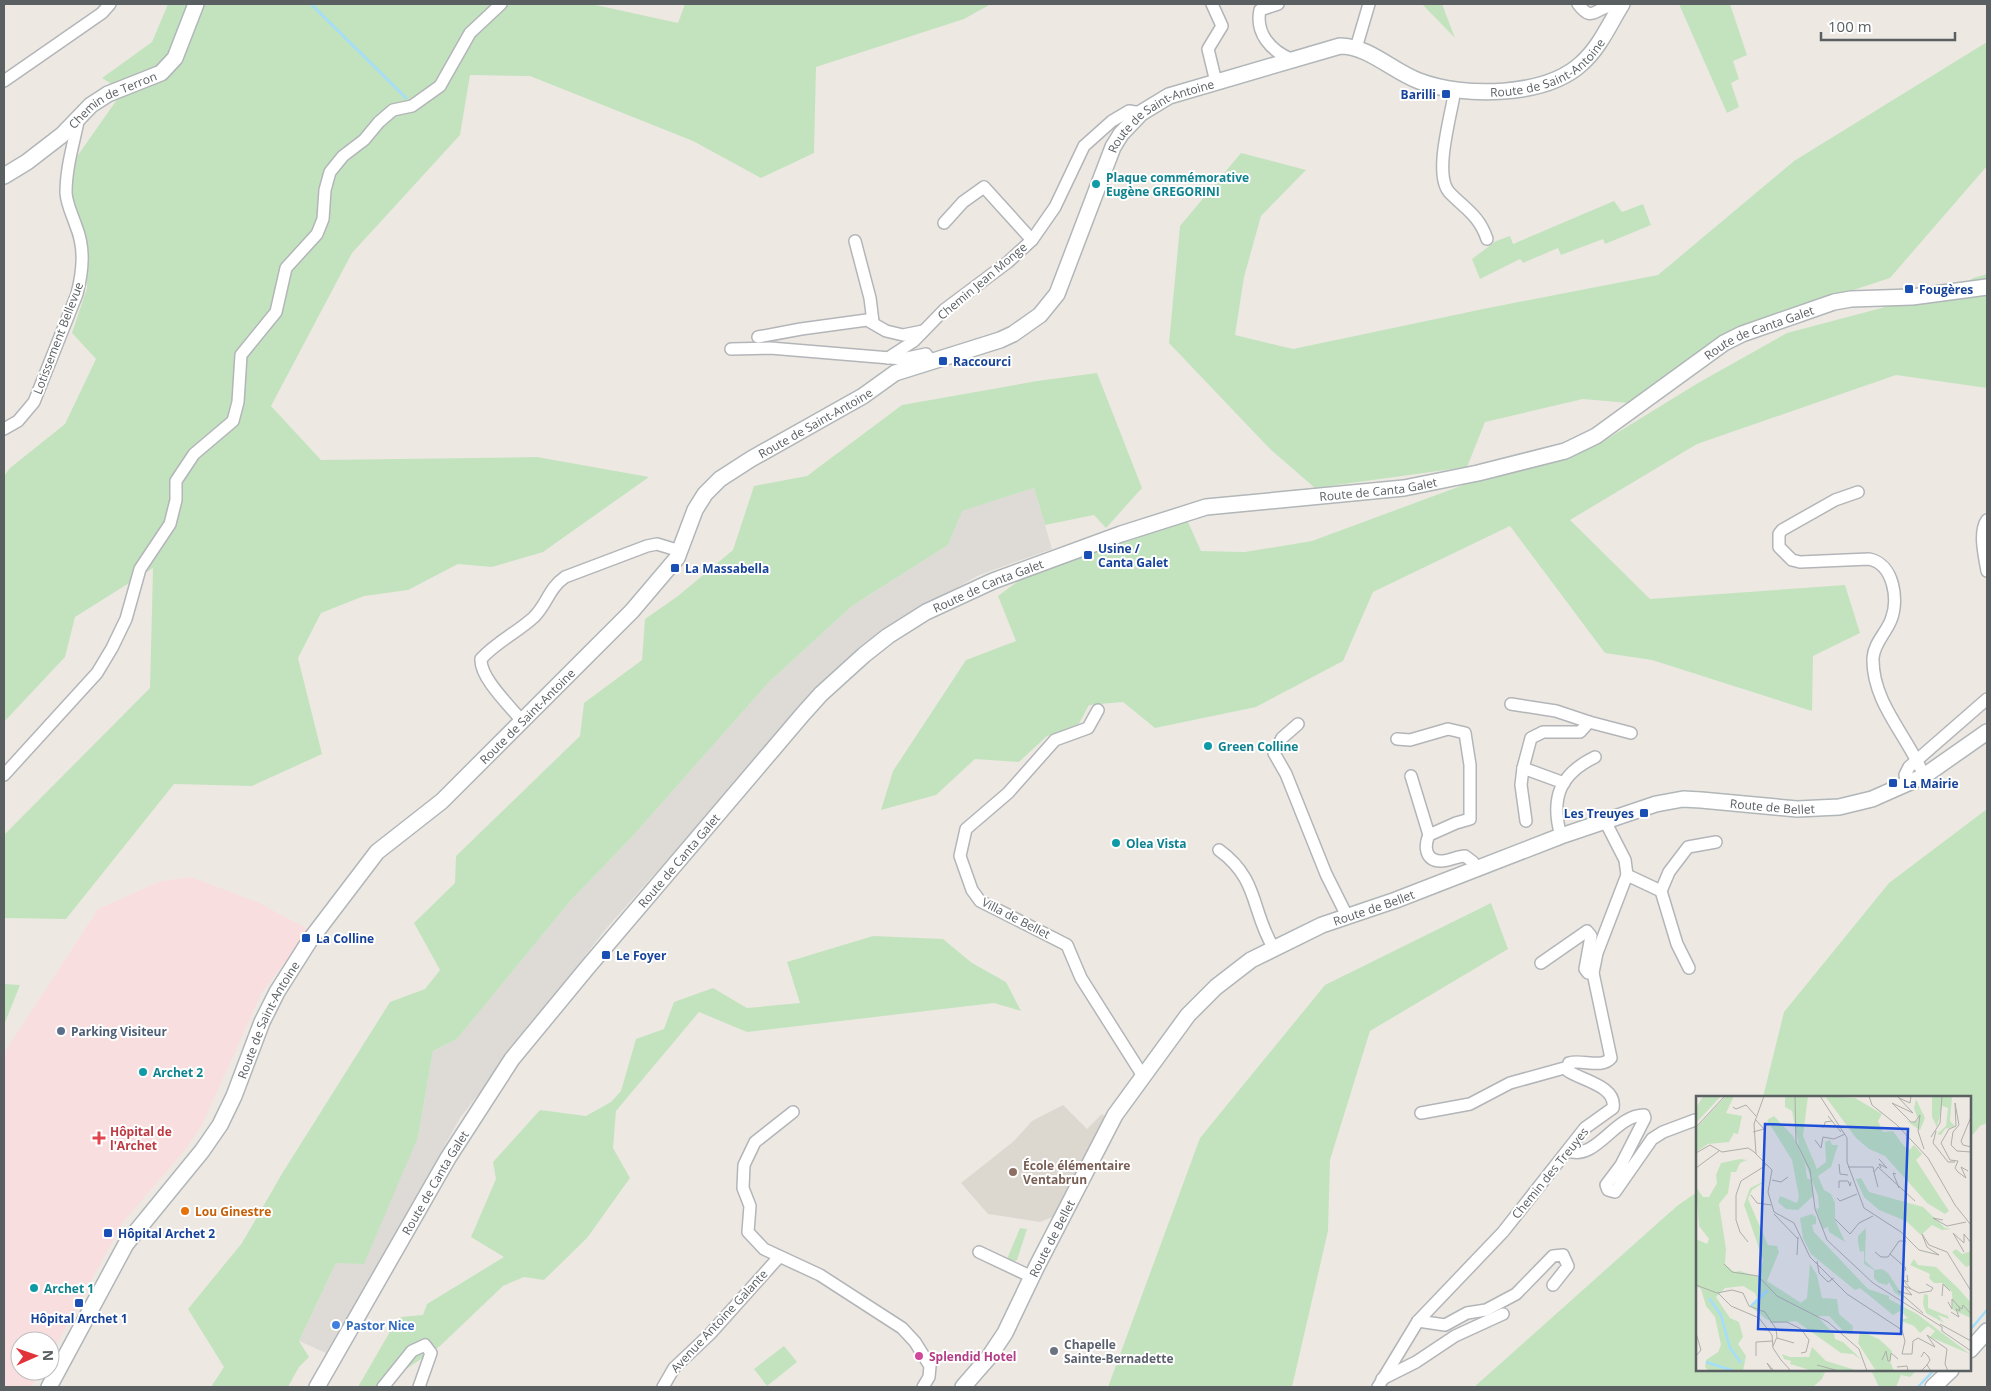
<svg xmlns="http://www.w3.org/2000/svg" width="1991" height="1391" font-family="'Open Sans',sans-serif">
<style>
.industrial{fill:#dedbd7}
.education{fill:#dcd8d0}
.medical{fill:#f9dedf}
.green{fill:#c3e3bf}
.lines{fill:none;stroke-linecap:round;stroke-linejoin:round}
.stream{stroke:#a4defb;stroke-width:2.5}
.street-casing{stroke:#b3b5b9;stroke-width:14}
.secondary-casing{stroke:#b1b6b9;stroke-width:18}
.street{stroke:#fff;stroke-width:11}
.secondary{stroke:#fff;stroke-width:15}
.transit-dot{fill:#1a4fb4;stroke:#fff;stroke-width:2}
.culture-dot{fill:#0f9aa8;stroke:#fff;stroke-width:2}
.service-dot{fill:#5c6f8a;stroke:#fff;stroke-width:2}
.health-dot{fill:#e0444e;stroke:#fff;stroke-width:2}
.education-dot{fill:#8d6e63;stroke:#fff;stroke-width:2}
.food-dot{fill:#e8710a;stroke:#fff;stroke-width:2}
.shop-dot{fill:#3f7fe0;stroke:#fff;stroke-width:2}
.worship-dot{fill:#6b7280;stroke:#fff;stroke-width:2}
.hotel-dot{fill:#d1479c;stroke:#fff;stroke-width:2}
.labels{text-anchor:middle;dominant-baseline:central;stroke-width:4;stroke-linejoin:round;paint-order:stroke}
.street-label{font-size:12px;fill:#5a5f62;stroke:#fff}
.transit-label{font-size:12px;font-weight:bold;fill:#164399;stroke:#fff;text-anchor:start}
.culture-label{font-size:12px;font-weight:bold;fill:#0d838f;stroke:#fff;text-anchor:start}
.service-label{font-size:12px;font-weight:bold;fill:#4e5e75;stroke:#fff;text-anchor:start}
.health-label{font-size:12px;font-weight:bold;fill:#be3a42;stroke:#fff;text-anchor:start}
.education-label{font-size:12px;font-weight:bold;fill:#785e54;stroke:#fff;text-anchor:start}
.food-label{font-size:12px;font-weight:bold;fill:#c56008;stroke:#fff;text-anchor:start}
.shop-label{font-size:12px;font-weight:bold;fill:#366cbe;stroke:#fff;text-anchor:start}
.worship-label{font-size:12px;font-weight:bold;fill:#5b616d;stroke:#fff;text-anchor:start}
.hotel-label{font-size:12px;font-weight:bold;fill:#b23c85;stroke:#fff;text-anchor:start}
.inset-river{fill:none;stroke:#a4defb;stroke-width:2.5}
.inset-road{fill:none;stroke:#aeaeab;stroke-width:1}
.view{fill:#1d4ed8;fill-opacity:0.15;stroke:#1d4ed8;stroke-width:2.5}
.inset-edge{fill:none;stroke:#5a5f62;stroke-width:2.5}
</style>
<rect width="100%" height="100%" fill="#ede9e2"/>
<path class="industrial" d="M1034,488L1052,549L979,575L887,628L827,679L605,930L460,1118L384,1255L326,1353L299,1341L336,1263L418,1137L433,1051L457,1039L571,900L631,838L769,682L852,606L948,545L961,511Z"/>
<path class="education" d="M1063,1105L1087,1129L1102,1114L1106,1118L1060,1214L1040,1222L988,1214L961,1183L1014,1141L1032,1121Z"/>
<path class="medical" d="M191,877L259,903L310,930L262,992L202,1125L185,1150L123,1222L50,1357V1341H20V1371H43L41,1374L30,1387H4V1053L98,909L161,881Z"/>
<g class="green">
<path d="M168,4H591L678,23L685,4H991L964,19L816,67L814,153L761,178L693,141L530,76L470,75L460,135L352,253L271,406L321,460L537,457L649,477L543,552L492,567L458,564L408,590L364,596L321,613L298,658L322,754L252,786L174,784L66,919L4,918V835L150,688L153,568L75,617L65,657L4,722V476L10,468L65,424L96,359L72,333L87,288V245L73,206L71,165L123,91L102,78L152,42Z"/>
<path d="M1422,4H1442L1455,38Z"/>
<path d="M1679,4H1730L1747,55L1733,61L1739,79L1731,83L1739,107L1727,113Z"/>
<path d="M1987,42V166L1890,278L1732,330L1629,403L1583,399L1485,422L1467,467L1315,488L1270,449L1169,343L1180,226L1241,153L1306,170L1261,216L1244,277L1235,335L1293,349L1488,308L1658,275L1794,161Z"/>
<path d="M1614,201L1622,212L1643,204L1651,225L1605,244L1603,239L1561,255L1558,248L1523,263L1520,259L1480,279L1472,259L1496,241L1510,236L1513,244Z"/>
<path d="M1987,274V388L1896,375L1697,444L1570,520L1650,599L1845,585L1860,633L1813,656L1812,711L1652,660L1605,653L1510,526L1373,592L1343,661L1256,707L1155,728L1123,702L1089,705L1076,729L1047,736L1019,762L975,759L936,795L881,810L893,771L966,660L1016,641L998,596L1021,579L1187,520L1201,551L1245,552L1312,541L1485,477L1599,444L1698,383L1787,333L1904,302L1944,299L1973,278Z"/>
<path d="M1097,373L1142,488L1106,528L1094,515L1045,525L1034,488L962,511L948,545L852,606L769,682L631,838L571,900L457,1039L433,1051L418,1137L364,1264L336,1263L299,1341L309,1357L299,1367L288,1387H211L224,1367L188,1309L242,1243L283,1172L390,1002L425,989L440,970L414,923L455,883L456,856L580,736L584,703L642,660L645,619L678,596L733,550L754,486L807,476L902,405L1037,381Z"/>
<path d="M1987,809V1123L1980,1126L1970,1138V1097H1763L1784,1012L1889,883Z"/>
<path d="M1491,903L1508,949L1370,1031L1330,1160L1328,1231L1292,1387H1108L1200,1138L1325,985Z"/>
<path d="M873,936L943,939L972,963L1006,982L1021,1011L994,1003L747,1032L699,1012L616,1111L613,1148L630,1178L587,1238L544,1280L524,1277L503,1286L440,1346L380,1387H358L392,1328L401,1317L423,1315L427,1304L504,1257L471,1237L496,1179L493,1162L540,1110L586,1116L611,1102L621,1091L636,1039L664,1029L674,1002L713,988L747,1008L800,1003L787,962Z"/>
<path d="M4,984L20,985L4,1025Z"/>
<path d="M1697,1192V1370H1826L1822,1379L1813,1387H1474L1677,1206Z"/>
<path d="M1020,1228L1027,1229L1017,1260L1013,1262L1007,1259Z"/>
<path d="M784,1346L797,1362L767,1386L754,1369Z"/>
<path d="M1871,1370H1917L1910,1377L1901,1375L1896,1387H1879Z"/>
</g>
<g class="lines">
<g class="stream">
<path d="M311,4L406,98"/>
<path d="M1970,1330L1987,1310"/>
<path d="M1918,1387L1934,1370"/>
</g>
<defs>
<g id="street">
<path d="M1212,4L1222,26L1208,49L1216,82"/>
<path d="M1278,4L1260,10C1255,33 1271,51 1291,59"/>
<path d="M1578,4C1592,22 1593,10 1610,6L1618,10"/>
<path d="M1356,48L1369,4"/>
<path d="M4,81L102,13L110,4"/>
<path d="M1455,89C1452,113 1433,173 1449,192C1465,209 1479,215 1487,239"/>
<path d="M944,223L963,202L984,187L1032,240"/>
<path d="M855,241L870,298L873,322"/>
<path d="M758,337L801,329L867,320L886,331L903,335L923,331"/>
<path d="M731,349L770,348L902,359L926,354L931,361"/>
<path d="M888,358L914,341L944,310L1008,262L1032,240L1055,207L1084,146L1112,121L1129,111L1141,113"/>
<path d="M4,429L18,421L34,402L77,294C83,270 85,248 76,226C72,214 67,205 66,193C66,167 74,142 79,117"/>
<path d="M1858,492L1835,500L1782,530L1779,534V547L1792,560L1800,562L1869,559C1894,564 1899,600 1891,620C1886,633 1874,643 1873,658C1872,703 1908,736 1924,776"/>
<path d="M1987,520C1978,532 1985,558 1987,571"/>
<path d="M1511,704L1556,711L1589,722"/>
<path d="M1098,710L1088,728L1055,740L1008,793L966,829L960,856L972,890L980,901L1067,945L1081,978L1143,1076"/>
<path d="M522,721C510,706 480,678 481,659C496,642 518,632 534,617C547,604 549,588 565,577L647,546L657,544L680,551"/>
<path d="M1298,724L1282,738L1274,753L1286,774L1326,874L1347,916"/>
<path d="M1397,739L1410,740L1448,729L1465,733L1470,765V819L1456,823L1429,835C1424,846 1425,861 1441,861C1450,861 1457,856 1465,856L1473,862L1476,869"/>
<path d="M1523,768L1564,783"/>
<path d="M4,775L97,673L112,648L126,619L140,569L170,524L176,500V481L194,454L233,421L238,402L241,355L276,312L286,268L317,234L323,219L325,190L330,172L343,156L364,140L379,122L393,110L412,106L440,86L470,33L501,4"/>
<path d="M1411,776L1429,835"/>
<path d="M1907,784L1905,775L1909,767L1987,699"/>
<path d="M1526,821L1521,785L1523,768L1531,738L1543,732H1580L1589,722L1631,733"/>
<path d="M1561,836C1550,798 1560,774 1595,757"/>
<path d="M1219,850C1259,879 1251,910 1273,947"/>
<path d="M1627,875L1661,891L1677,944L1689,968"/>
<path d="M1661,891L1669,872L1688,847L1716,842"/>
<path d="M1541,963L1587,931L1591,936L1585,969L1588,973H1593"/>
<path d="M793,1112L755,1142L744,1165L743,1188L750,1206L748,1232L764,1249L820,1275L902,1328L915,1342L930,1366L929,1377L923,1387"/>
<path d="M1421,1113L1470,1104L1510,1083L1568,1067"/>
<path d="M1569,1151C1596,1161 1615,1115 1644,1115L1645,1118L1621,1165L1606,1185L1608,1190L1615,1192L1652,1139L1663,1132L1695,1120"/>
<path d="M979,1252L1032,1277"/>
<path d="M1418,1321L1445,1325L1467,1313L1486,1310L1516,1294L1553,1256L1563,1255L1568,1266L1553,1285"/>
<path d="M1382,1379L1416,1362L1455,1336L1503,1314"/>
<path d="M383,1387L412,1351L425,1345L431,1353L419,1387"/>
<path d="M663,1387L674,1368L710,1334L779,1257"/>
<path d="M1378,1387L1418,1321L1503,1232L1585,1128L1613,1108C1617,1086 1581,1080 1568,1071L1569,1063C1582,1059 1602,1069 1611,1058L1593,973L1597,953L1627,875L1625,860L1605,821"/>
</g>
<g id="secondary">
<path id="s1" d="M4,176L27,162L62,135L91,105L108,94L161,73L175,58L196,4"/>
<path d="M1970,1350L1987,1331"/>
<path id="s2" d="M49,1387L126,1244L202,1151L220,1125L234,1096L262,1022L277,992L310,940L377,852L442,801L632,611L677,558L695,510L705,494L720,479L751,459L863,396L895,373L1000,340L1013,334L1040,315L1057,294L1113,147L1121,134L1141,113L1169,96L1340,46C1369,46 1392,71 1419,81C1463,98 1546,97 1582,63C1600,47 1610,23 1622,4"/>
<path id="s3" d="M317,1387L448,1158L512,1059L587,968L803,714L821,694L864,655L888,636L926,612L993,581L1121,534L1206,507L1404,488L1478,473L1565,451L1596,436L1724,343L1742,334L1834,302L1851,299L1912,297L1987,287"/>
<path id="s4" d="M963,1387L989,1357L1005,1333L1037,1266L1115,1115L1188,1015L1216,987L1251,960L1322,925L1396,900L1561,836L1656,804L1683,799L1701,800L1797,809L1839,807L1872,799L1924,776L1987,732"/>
<path d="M1933,1387L1951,1370"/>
</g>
</defs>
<use href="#street" class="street-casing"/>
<use href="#secondary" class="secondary-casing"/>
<use href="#street" class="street"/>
<use href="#secondary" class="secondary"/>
</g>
<g class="transit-dot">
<rect x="1441" y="89" width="10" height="10" rx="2.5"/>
<rect x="1904" y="284" width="10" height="10" rx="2.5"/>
<rect x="938" y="356" width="10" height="10" rx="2.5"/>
<rect x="1083" y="550" width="10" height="10" rx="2.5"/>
<rect x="670" y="563" width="10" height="10" rx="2.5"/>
<rect x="1888" y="778" width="10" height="10" rx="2.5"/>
<rect x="1639" y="808" width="10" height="10" rx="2.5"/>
<rect x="301" y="933" width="10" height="10" rx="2.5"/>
<rect x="601" y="950" width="10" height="10" rx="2.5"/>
<rect x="103" y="1228" width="10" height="10" rx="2.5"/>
<rect x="74" y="1298" width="10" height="10" rx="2.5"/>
</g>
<g class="culture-dot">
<circle cx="1096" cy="184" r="5"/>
<circle cx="1208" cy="746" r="5"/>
<circle cx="1116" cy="843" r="5"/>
<circle cx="143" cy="1072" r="5"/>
<circle cx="34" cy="1288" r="5"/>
</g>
<circle class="service-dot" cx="61" cy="1031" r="5"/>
<path class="health-dot" d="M96.5 1130.5h5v5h5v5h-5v5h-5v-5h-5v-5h5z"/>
<circle class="education-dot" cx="1013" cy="1172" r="5"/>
<circle class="food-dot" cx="185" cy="1211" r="5"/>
<circle class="shop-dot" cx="336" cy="1325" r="5"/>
<circle class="worship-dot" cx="1054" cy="1351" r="5"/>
<circle class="hotel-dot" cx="919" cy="1356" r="5"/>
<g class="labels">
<g class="street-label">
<text stroke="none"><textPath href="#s2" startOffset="2169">Route de Saint-Antoine</textPath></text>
<text stroke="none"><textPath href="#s1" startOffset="134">Chemin de Terron</textPath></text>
<text stroke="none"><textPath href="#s2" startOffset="1749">Route de Saint-Antoine</textPath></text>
<text transform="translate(982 281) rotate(-40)">Chemin Jean Monge</text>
<text stroke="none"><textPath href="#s3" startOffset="1886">Route de Canta Galet</textPath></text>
<text transform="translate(58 338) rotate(-69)">Lotissement Bellevue</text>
<text stroke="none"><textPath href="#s2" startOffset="1254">Route de Saint-Antoine</textPath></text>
<text stroke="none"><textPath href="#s3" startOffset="1466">Route de Canta Galet</textPath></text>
<text stroke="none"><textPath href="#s3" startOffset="1061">Route de Canta Galet</textPath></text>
<text stroke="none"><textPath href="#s2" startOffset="834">Route de Saint-Antoine</textPath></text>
<text stroke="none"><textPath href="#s4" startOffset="1072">Route de Bellet</textPath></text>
<text stroke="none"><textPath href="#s3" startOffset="641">Route de Canta Galet</textPath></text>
<text stroke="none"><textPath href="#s4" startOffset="654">Route de Bellet</textPath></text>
<text transform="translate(1016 918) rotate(27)">Villa de Bellet</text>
<text stroke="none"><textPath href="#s2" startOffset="430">Route de Saint-Antoine</textPath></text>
<text transform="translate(1550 1173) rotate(-51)">Chemin des Treuyes</text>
<text stroke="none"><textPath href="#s3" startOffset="236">Route de Canta Galet</textPath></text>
<text stroke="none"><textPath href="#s4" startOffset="174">Route de Bellet</textPath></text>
<text transform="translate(719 1321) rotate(-47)">Avenue Antoine Galante</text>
</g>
<g class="transit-label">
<text x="1436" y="94" text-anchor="end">Barilli</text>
<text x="1919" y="289">Fougères</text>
<text x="953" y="361">Raccourci</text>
<text x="1098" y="548">Usine /<tspan x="1098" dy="14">Canta Galet</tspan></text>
<text x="685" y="568">La Massabella</text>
<text x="1903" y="783">La Mairie</text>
<text x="1634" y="813" text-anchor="end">Les Treuyes</text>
<text x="316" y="938">La Colline</text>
<text x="616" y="955">Le Foyer</text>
<text x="118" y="1233">Hôpital Archet 2</text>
<text x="79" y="1318" text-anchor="middle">Hôpital Archet 1</text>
</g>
<g class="culture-label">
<text x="1106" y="177">Plaque commémorative<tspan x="1106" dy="14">Eugène GREGORINI</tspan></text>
<text x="1218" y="746">Green Colline</text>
<text x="1126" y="843">Olea Vista</text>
<text x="153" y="1072">Archet 2</text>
<text x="44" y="1288">Archet 1</text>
</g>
<g class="service-label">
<text x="71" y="1031">Parking Visiteur</text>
</g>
<g class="health-label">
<text x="110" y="1131">Hôpital de<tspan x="110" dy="14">l'Archet</tspan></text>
</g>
<g class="education-label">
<text x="1023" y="1165">École élémentaire<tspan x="1023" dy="14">Ventabrun</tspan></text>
</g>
<g class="food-label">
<text x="195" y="1211">Lou Ginestre</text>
</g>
<g class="shop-label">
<text x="346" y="1325">Pastor Nice</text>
</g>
<g class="worship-label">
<text x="1064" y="1344">Chapelle<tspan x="1064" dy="14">Sainte-Bernadette</tspan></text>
</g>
<g class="hotel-label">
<text x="929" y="1356">Splendid Hotel</text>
</g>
</g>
<g transform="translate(1696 1096)">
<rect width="275" height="275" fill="#ede9e2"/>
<path d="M7,0H25L0,27V12ZM30,0H38L30,17L46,20L42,38L38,37L33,46L12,48L0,56V32ZM89,0H112L107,40L121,73L130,66L129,46L134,44L136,49H142L135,71L122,80L128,94L135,98L139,107V124L149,146L133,136L132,131L127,133L120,113L123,112L122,100L103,51L96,15L89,11ZM129,0L159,2L186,18L182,25L187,36L197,35L207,49L213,54L218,49L226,58L220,64L253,115L249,118L231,107L189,60L173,53L160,42ZM236,0L256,1L254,25L259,30L249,33L245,39L241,38L250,30L252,12L246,10L241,31L236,21ZM220,3L229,22L224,34L209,24L216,27L222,24L218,12ZM78,20L97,40L109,67L111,82L115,84L117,100L102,114L90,113L82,106L84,100L101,107L103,101L96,64L71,24ZM44,63L51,64L44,67L40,76H35L32,97L23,108L30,153L29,168L38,176L44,175L63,181L67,164L48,109L54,92L71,84L56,94L52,103L72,149L81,150L83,156L71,185L105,207L111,202L114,168L121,179L126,202L141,203L143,218L157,230L156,238L149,237L133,220H121L138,238L139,243L147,246L166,264L157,258L145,257L100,225L79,227L70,223L55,211L61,202L59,197L47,190L29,192L20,201L34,222L43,226L47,241L42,248L50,260L47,275H13L9,271L10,264L22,256L25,249L19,221L10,210L5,193L0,190V143L11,148L13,143L3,130L0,91L7,101H13L21,87L20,79L25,67ZM165,82L173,96L227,111L249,132L256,133L246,134L236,129L225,139L210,125L183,114L168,101L160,83ZM116,118L120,121V128L116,129L118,136L172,193L193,200V203L221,218L274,258L234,241L239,235L232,230L224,237L218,230L203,224L212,222L204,215L197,219L164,192L159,194L115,158L107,142L104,122ZM170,132L169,165L179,174L186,173L192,177L209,203L199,197L193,186L191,189L183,187L178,182V174L168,168V155L164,156L162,147V140ZM260,153L266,158L275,155V169L270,171L266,167L256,156ZM218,163L222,169L240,171L263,193L275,207V222L257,214L256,196L246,187H238L233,182L234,178L214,169ZM228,198L232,199V212L252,220L253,223L242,219L248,227L230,217L227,208ZM164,235L183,243L196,255L194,265L198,275H180L162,247ZM116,251L130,265L163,275H117L94,268L95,265L88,263L86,258L94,261H113Z" fill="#c3e3bf"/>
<path class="inset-river" d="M13,202L25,219L34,252L45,267M55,210L72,194M10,266L38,275"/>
<path class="inset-road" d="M99,0L100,46L114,74L119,113L131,144L177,187L246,231M124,0L151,42V66L168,112L205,136L223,154L243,159L231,151L226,138L233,149L251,156L275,195M173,0L176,9L201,29L232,62L259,109L275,129M201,0L217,17L196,7L215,26H219L224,19L222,35L228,53M203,2L214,7L215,0M37,11L40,13L50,9L60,20M132,20L145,36M275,21L265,45L267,49L275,51M121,30L128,31L129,26L136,25M0,31L29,0M240,35L237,47L252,66H259M57,36L68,33L59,23M235,41L244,27L246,0M119,44L125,52L127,41L138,43L149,38M57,55L76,74L72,96L78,116L98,127L114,161L151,198L206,234L209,245L206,258M0,57L14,49L26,56L52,52L57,55M60,58L58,28L68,0M183,63L191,72L183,68L185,72M262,65L254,64L245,47L253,33L260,30L259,7L263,29L257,36L255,49L261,55L275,56M262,65L259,72L262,76L270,82L265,71L272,75M143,68L144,78L152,79M152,71H177L178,76L182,71L219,105M0,72L23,55M178,76L182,91M200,78L197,77L203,92M76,84L85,86L92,81M143,92V85H152L154,90L155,86M55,99L61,107L75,109M141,102L144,105L161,98M78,118L102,143M139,123L154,138L163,127L177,120M247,124L237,122L251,130L270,126M52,146L44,136L40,124V99L45,85L69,70V67M179,156L185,161H192L203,145H210M268,156L257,137L268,147V138L275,147M194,158L210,172L209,175M101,159L102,141M121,165L123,177L132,186L138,182M28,168L36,176L62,180L81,200L132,226L163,253L171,275M211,179L212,186L207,184L215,193L208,190L216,199L202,195L227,217M0,189L21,197L36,194L47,197L53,210L69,216L80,233L81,241L77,250M215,193L223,197L235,195L237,192L230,188M22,197L35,210L63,222L76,239L77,252L85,264L95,275M246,200L247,188L254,195M252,206L256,213V203L263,211M255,216L263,221L260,213L264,215L263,211L266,213L267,209L275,218M74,226H91L105,233L113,244L110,256L105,257M244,228L275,245M246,231V235L275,255M0,237L5,254L0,260M81,242L98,247M206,258H216L217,245L222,242L239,251L231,239L251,253L249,268L252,275M60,260V246L77,245M225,261L228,256L232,260L234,264L231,269M186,264L190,255L192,265H194L195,257L202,263M121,269L143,275M201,271L211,270L212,275M76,275L71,267L78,275M225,275L231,269L235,275"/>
<path class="view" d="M69,28L212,33L205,238L62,233Z"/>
<rect width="275" height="275" class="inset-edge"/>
</g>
<rect width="1991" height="1391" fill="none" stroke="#5a5f62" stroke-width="10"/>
<g transform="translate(35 1356) rotate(88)"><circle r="24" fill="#ffffff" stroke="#bdbfc0"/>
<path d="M0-4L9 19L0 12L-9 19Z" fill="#e0343a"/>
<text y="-8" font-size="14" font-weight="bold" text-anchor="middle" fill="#5a5f62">N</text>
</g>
<path d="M1821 32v8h134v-8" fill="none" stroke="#5a5f62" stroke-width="2.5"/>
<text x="1828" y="32" font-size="15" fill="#5a5f62" stroke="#ffffff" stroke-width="4" paint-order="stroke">100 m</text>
</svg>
